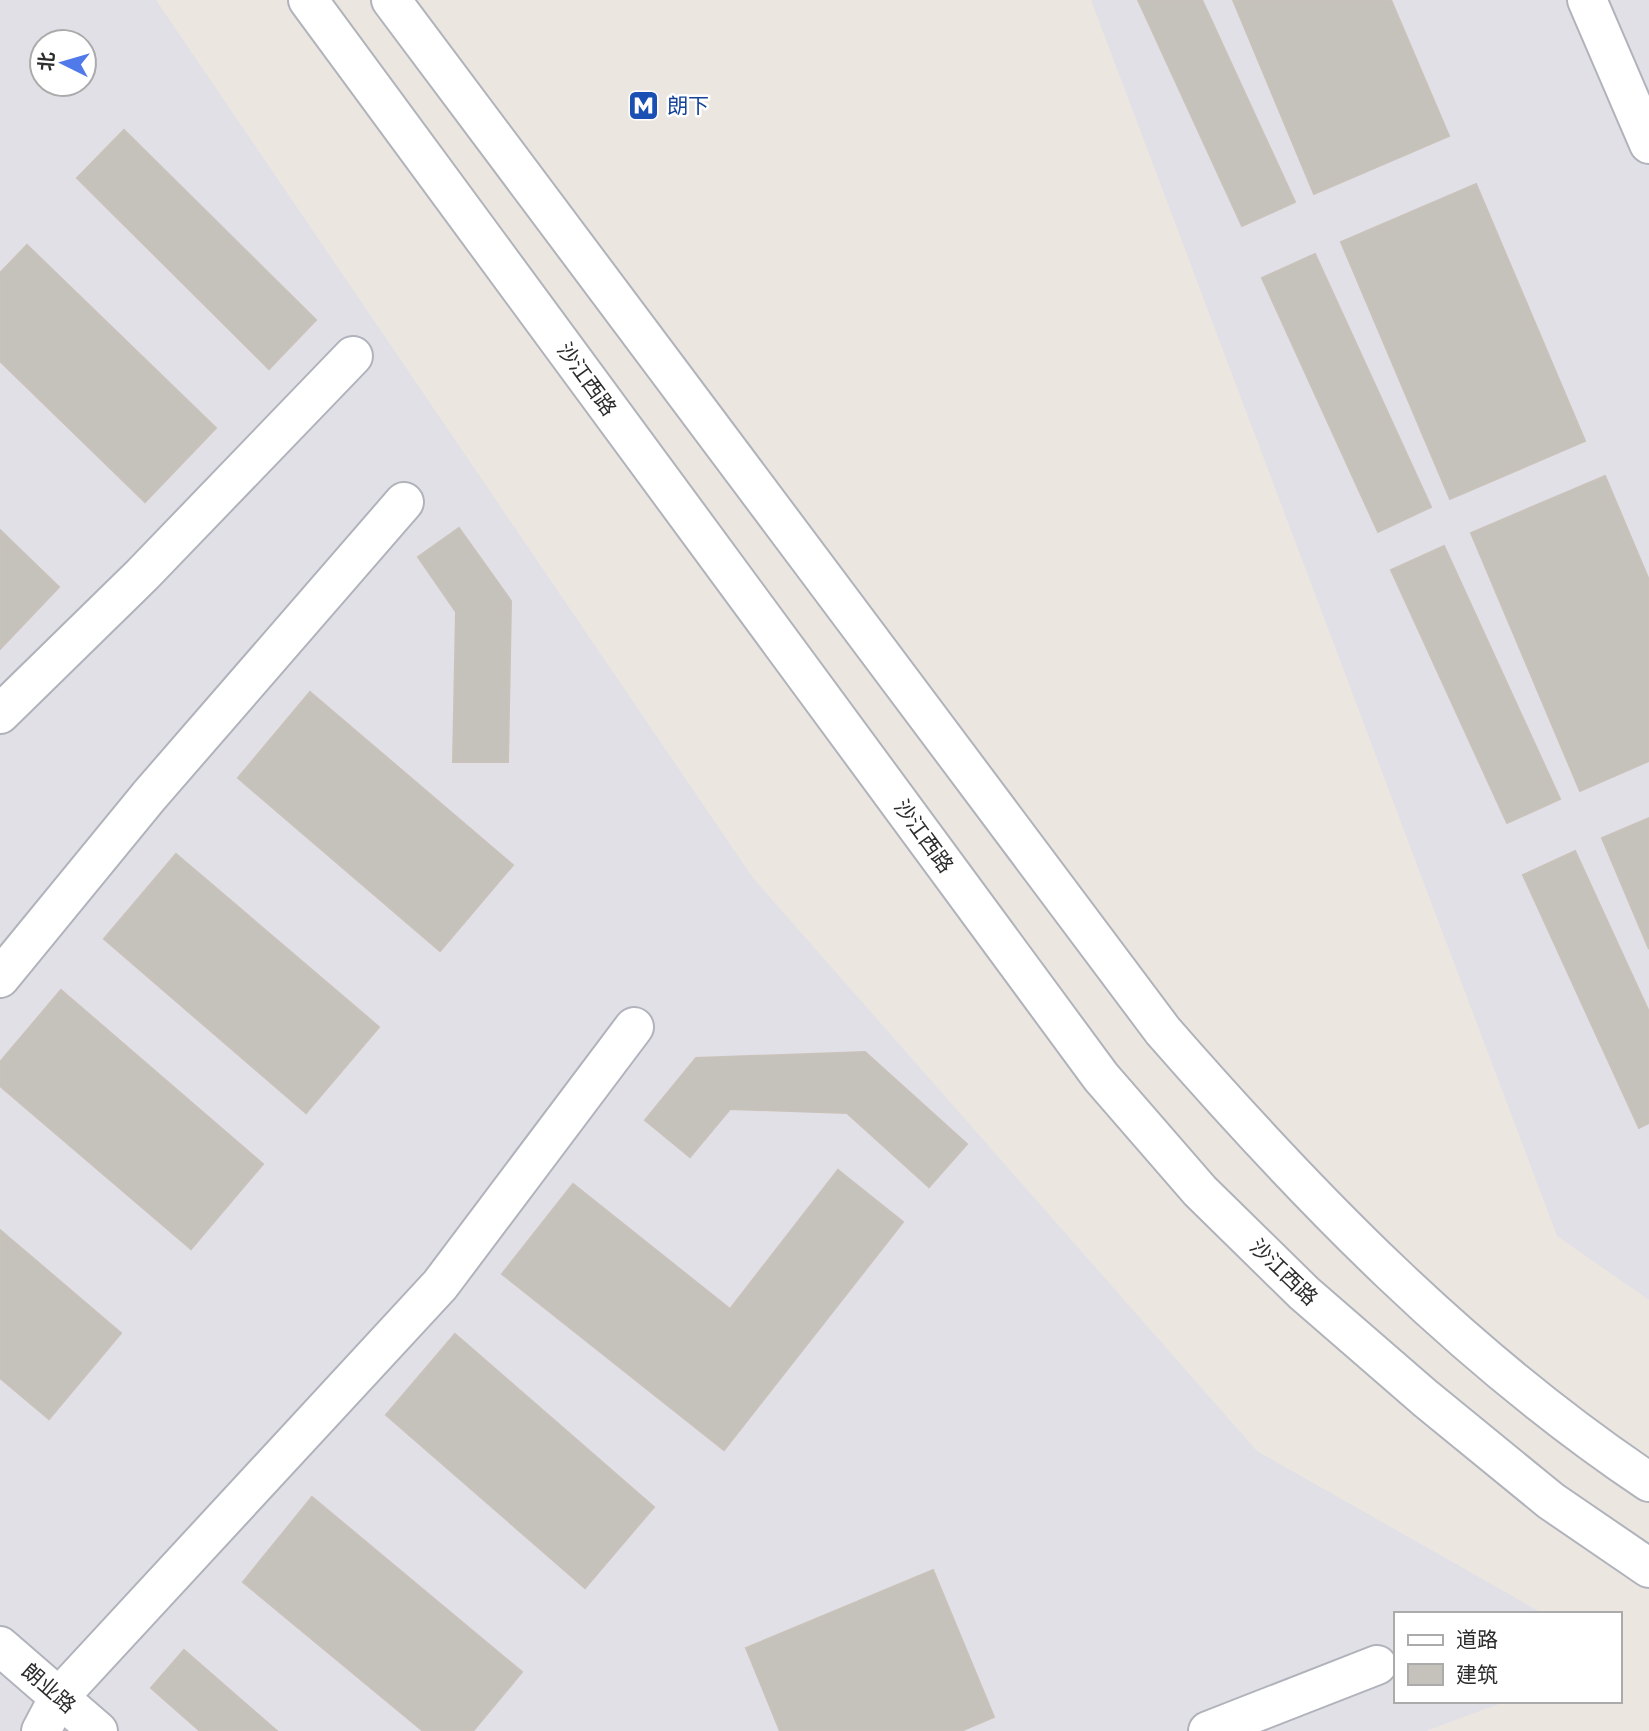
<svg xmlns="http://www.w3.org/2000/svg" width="1649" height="1731" font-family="Inter,'Noto Sans SC',sans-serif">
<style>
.industrial{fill:#e1e0e6;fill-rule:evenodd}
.building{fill:#c5c1bb;stroke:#c8c2ba;stroke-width:2}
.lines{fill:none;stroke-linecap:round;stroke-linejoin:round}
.minor-casing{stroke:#b0b3bb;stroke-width:42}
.minor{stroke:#fff;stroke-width:38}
.labels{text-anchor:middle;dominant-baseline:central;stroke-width:5;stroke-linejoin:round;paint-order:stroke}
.transit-label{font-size:21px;fill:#164399;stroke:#fff;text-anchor:start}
.street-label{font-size:21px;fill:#2c2c2c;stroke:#fff}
</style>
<rect width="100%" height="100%" fill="#ece6e0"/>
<g class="industrial">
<path d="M0,0H156L753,878L1257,1451L1544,1614H1395V1701H1507L1426,1731H0ZM42,42H84V84H42Z"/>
<path d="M1091,0H1649V1300L1557,1236Z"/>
</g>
<g class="building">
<path d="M1138,0H1202L1295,202L1242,226Z"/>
<path d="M1233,0H1391L1449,136L1314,194Z"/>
<path d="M124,130L316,320L269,369L77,178Z"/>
<path d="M1476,184L1585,441L1450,499L1341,242Z"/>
<path d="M27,245L216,428L145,502L0,361V273Z"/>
<path d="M1315,254L1431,507L1378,532L1262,278Z"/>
<path d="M1605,476L1649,580V761L1580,791L1471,533Z"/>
<path d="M459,528L511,601L508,762H453L456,612L418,557Z"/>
<path d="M0,530L59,587L0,649Z"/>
<path d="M1444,546L1560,799L1507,823L1391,570Z"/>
<path d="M310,692L513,865L440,951L238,778Z"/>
<path d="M1649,818V949L1602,838Z"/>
<path d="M1575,851L1649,1012V1123L1639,1128L1523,875Z"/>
<path d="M176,854L379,1027L306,1113L104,939Z"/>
<path d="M61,990L263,1164L191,1249L0,1086V1062Z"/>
<path d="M865,1052L967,1144L929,1187L847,1113L730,1109L690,1157L645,1120L696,1058Z"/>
<path d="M838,1170L903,1222L724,1450L502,1274L573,1184L730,1309Z"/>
<path d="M0,1230L121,1333L49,1419L0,1378Z"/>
<path d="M455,1334L654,1507L585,1588L386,1415Z"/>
<path d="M312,1497L522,1672L473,1731H423L243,1582Z"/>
<path d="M933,1570L994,1717L961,1731H780L746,1648Z"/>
<path d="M184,1650L277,1731H200L151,1688Z"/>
</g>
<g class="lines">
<defs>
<g id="minor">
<path d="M308,0L1101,1077L1200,1191L1304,1293L1425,1398L1551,1501L1649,1568"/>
<path d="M391,0L1163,1031C1309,1198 1464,1358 1649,1482"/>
<path d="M1587,0L1649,144"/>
<path d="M0,714L142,575L353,356"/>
<path d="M0,978L149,796L404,502"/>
<path d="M0,1646L98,1731"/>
<path d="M41,1731L59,1697L440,1285L634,1027"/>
<path d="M1208,1731L1377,1665"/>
</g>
</defs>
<use href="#minor" class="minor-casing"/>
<use href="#minor" class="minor"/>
</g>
<defs>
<symbol id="metro-square" viewBox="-11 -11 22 22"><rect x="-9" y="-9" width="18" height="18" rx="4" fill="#1a4fb4" stroke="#fff"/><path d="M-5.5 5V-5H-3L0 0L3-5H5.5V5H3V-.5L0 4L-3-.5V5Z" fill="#fff"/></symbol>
</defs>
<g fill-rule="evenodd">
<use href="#metro-square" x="626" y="88" width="35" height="35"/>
</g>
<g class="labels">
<g class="transit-label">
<text x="667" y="105">朗下</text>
</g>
<g class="street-label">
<text transform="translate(587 379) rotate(54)">沙江西路</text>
<text transform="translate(924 836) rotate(54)">沙江西路</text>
<text transform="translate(1284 1272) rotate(44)">沙江西路</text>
<text transform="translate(49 1688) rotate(41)">朗业路</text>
</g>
</g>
<rect x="1394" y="1612" width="228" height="91" fill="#ffffff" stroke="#ababab" stroke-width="2"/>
<rect x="1408" y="1635" width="35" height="10" fill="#ffffff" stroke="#ababab" stroke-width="2"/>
<text x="1456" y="1647" font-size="21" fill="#2c2c2c">道路</text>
<rect x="1408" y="1664" width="35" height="21" fill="#c5c1bb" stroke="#ababab" stroke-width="2"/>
<text x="1456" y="1682" font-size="21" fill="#2c2c2c">建筑</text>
<g transform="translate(63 63) rotate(275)"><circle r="33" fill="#ffffff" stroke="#ababab" stroke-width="2"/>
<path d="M0-5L12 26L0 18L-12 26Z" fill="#5079e9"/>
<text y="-10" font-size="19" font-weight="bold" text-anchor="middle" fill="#2c2c2c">北</text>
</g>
</svg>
